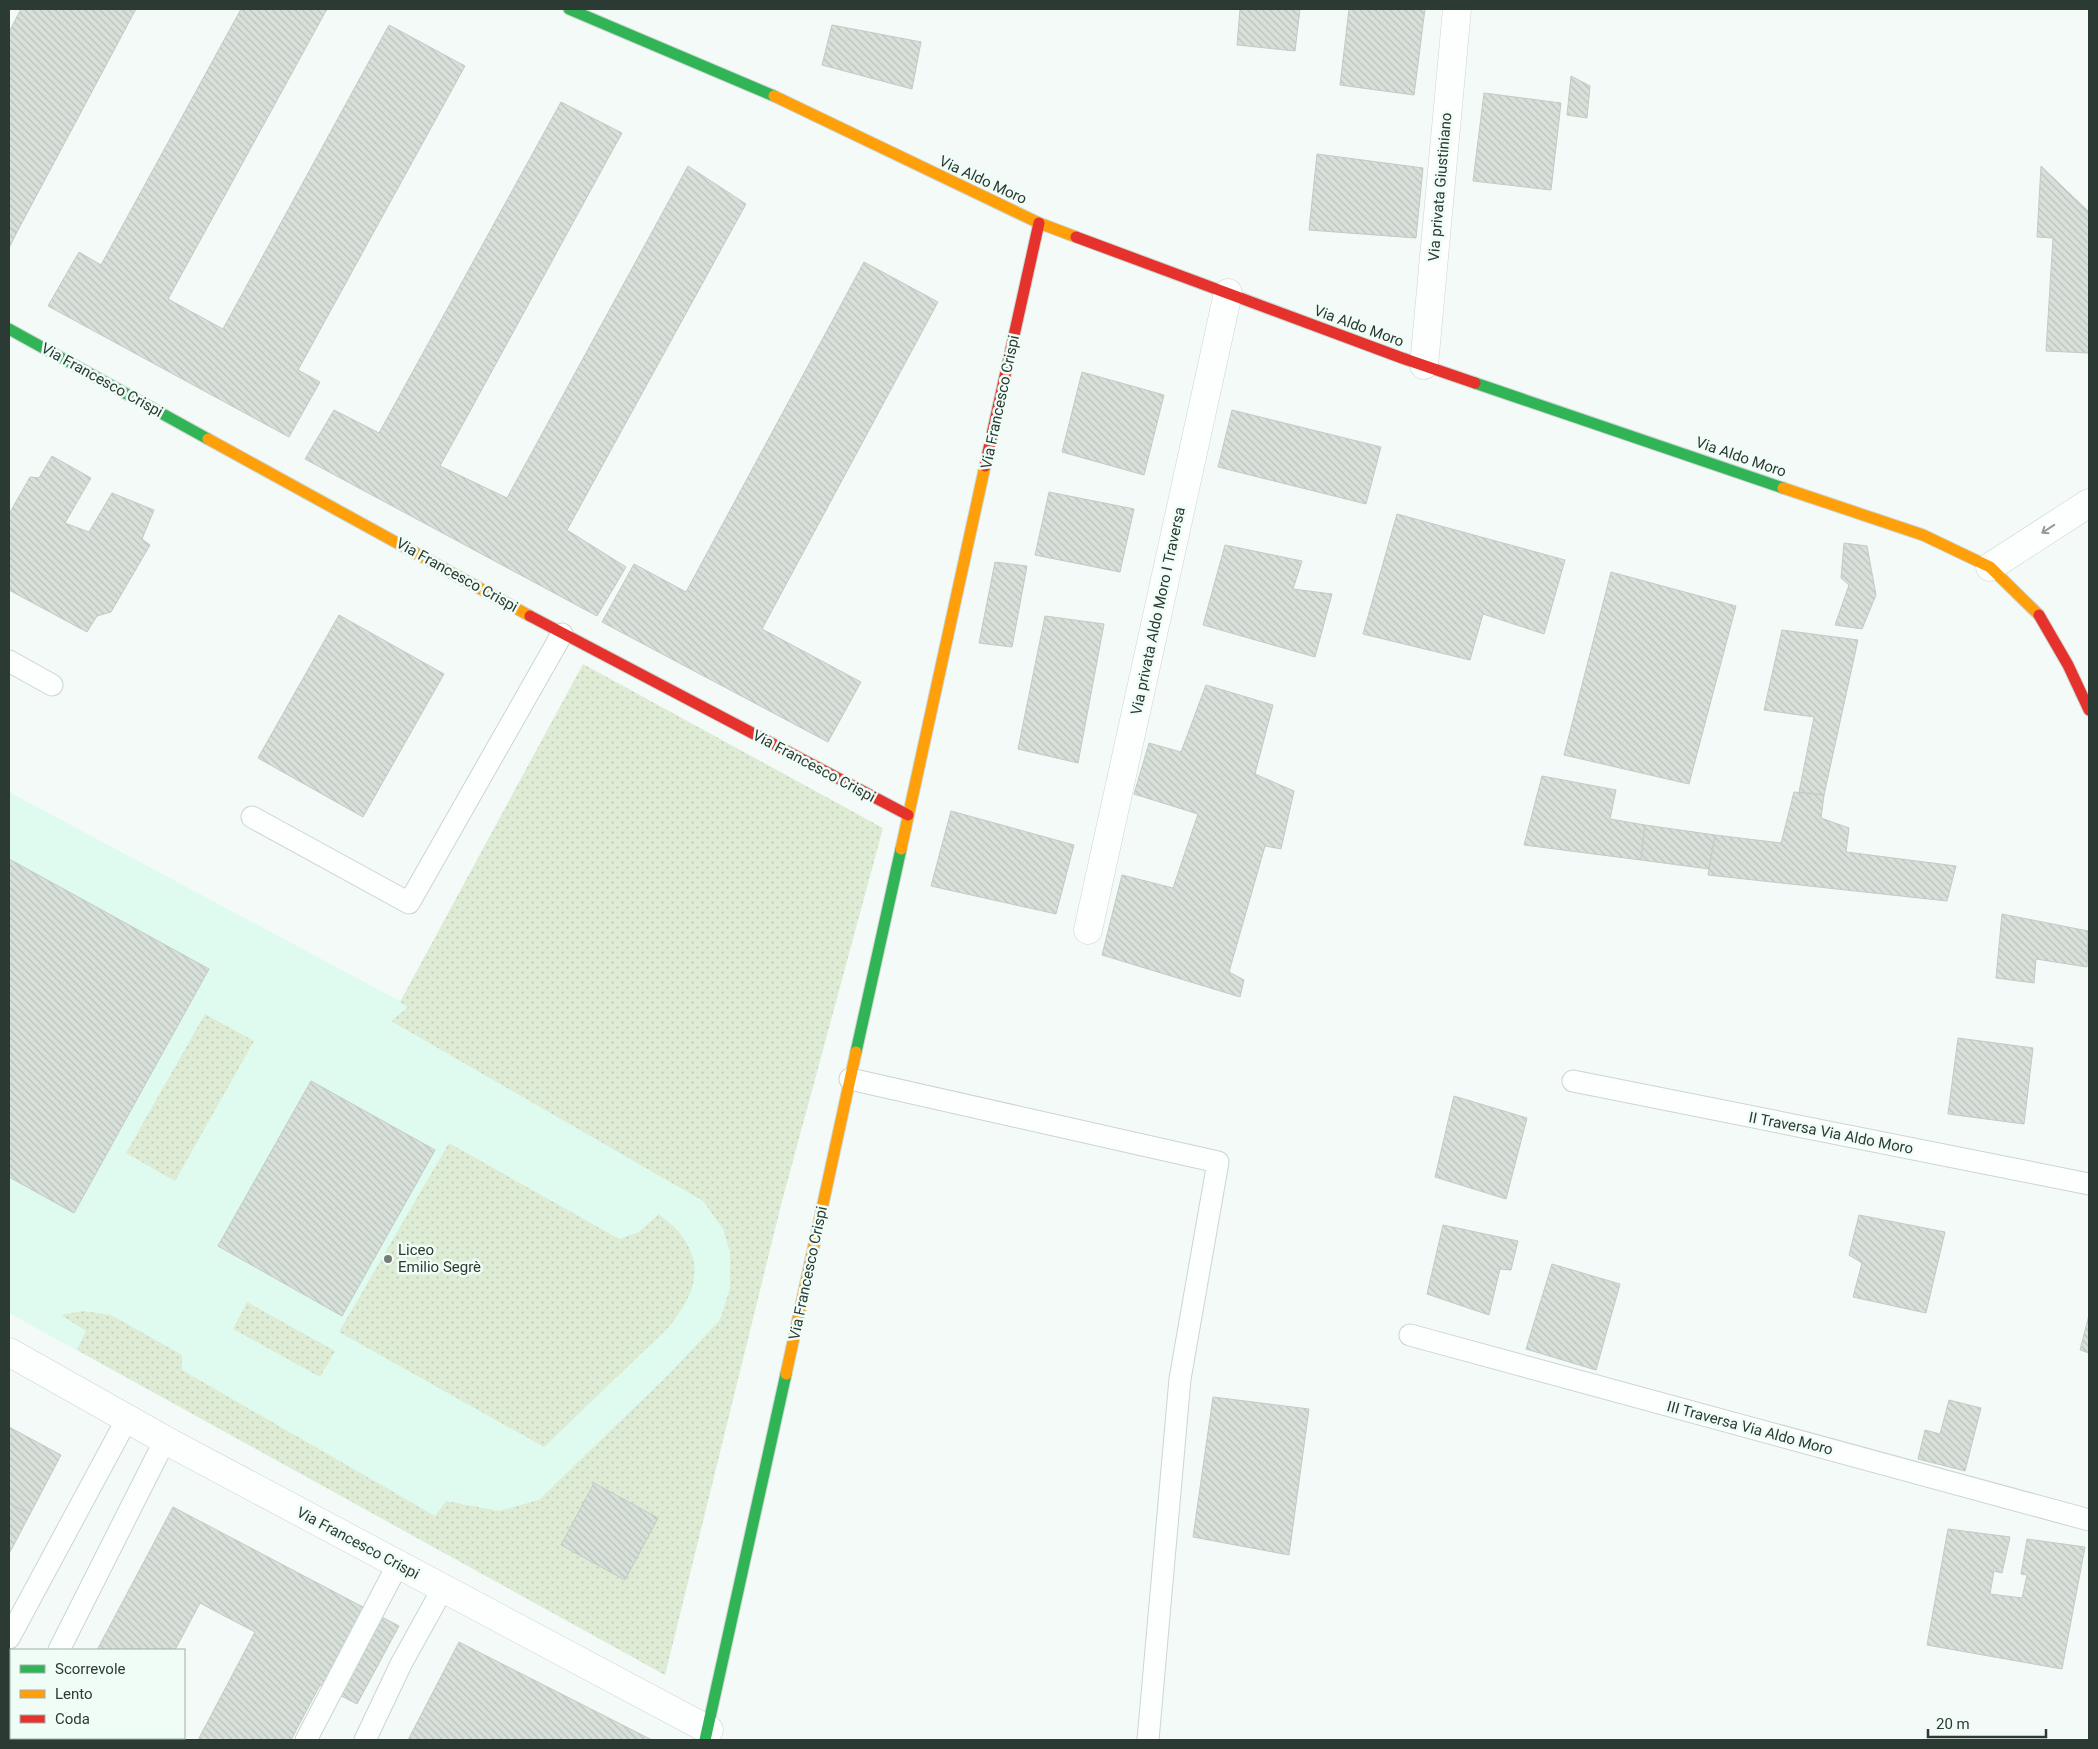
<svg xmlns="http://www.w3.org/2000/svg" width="2098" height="1749" font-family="Roboto,sans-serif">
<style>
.built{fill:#dffaef}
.grass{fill:url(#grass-dots)}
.building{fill:url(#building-back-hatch);stroke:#c3cbc6}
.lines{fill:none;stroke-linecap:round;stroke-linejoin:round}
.lane-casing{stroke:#cbd6d1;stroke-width:23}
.street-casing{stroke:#cbd6d1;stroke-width:29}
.fast-casing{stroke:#cbd6d1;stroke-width:13}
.slow-casing{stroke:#cbd6d1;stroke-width:13}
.jam-casing{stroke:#cbd6d1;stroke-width:13}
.lane{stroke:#fdfefe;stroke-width:21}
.street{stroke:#fdfefe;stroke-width:28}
.fast{stroke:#30b455;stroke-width:11}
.slow{stroke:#ff9f0a;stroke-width:11}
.jam{stroke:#e5322d;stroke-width:11}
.oneway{stroke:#949c99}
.poi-dot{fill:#727d78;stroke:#f0fdf7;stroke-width:2}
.labels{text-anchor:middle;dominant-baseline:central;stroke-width:5;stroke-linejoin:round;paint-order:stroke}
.street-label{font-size:15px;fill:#2c3a34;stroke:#f0fdf7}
.poi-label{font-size:15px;fill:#2c3a34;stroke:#f0fdf7;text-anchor:start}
</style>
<defs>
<pattern id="grass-dots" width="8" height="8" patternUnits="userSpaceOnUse" patternTransform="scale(1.25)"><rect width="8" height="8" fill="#deecd6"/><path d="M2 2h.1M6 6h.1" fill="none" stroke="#bfcbb8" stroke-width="1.8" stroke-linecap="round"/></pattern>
<pattern id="building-back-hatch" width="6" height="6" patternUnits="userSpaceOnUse" patternTransform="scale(1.25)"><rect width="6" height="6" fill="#d8e0da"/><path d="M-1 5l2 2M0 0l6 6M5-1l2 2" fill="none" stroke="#bac1bc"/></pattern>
</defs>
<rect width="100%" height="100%" fill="#f3faf7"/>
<path class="built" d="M9,792L781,1205L665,1675L9,1313Z"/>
<g class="grass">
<path d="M583,664L883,828L781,1205L665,1675L77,1350L86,1331L61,1315L83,1311L111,1315L182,1355V1370L435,1516L446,1501L499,1511L539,1500L668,1375L720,1320L730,1288V1252L723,1229L703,1201L391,1021L408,1007L400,1002Z"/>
<path d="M205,1014L254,1041L175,1181L126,1153Z"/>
<path d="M449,1143L619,1239L639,1232L659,1214C665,1220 674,1226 679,1232C708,1268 692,1297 669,1327L544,1447L339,1332Z"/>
<path d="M247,1302L335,1351L320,1377L233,1329Z"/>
</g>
<g class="building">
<path d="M21,9H136L17,232L9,227V32Z"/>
<path d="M241,9H327L168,299L223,329L389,25L465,66L298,370L320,382L289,437L48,306L79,252L101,265Z"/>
<path d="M1240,9H1300L1295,51L1237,45Z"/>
<path d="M1349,9H1425L1414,95L1340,85Z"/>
<path d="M832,25L921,42L912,89L822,65Z"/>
<path d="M1571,76L1590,86L1587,118L1567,115Z"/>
<path d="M1484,93L1561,103L1551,190L1473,181Z"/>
<path d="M561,102L622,133L440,466L507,498L688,166L746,204L567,530L626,567L597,616L305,459L334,410L379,433Z"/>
<path d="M1317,154L1423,168L1416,238L1309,230Z"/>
<path d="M2041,166L2089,212V353L2046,351L2053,238L2037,237Z"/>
<path d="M9,227L17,232L9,248Z"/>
<path d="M864,262L938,302L762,629L861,682L828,742L602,622L634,564L686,592Z"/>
<path d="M1082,372L1164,395L1144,475L1062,452Z"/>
<path d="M1232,410L1381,447L1366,504L1218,467Z"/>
<path d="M52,456L91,478L65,523L89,532L112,493L154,510L142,539L150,545L111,612L97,616L87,632L9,590V514L30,477L39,478Z"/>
<path d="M1049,492L1134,509L1120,572L1035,555Z"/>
<path d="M1397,514L1565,560L1544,634L1483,614L1470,660L1363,634Z"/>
<path d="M1844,543L1867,546L1876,595L1862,629L1835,625L1849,585L1841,578Z"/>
<path d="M1225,545L1302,561L1293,589L1332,594L1315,657L1203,625Z"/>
<path d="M995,562L1027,566L1012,647L979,643Z"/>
<path d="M1611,572L1736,606L1689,784L1564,755Z"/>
<path d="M339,615L444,674L363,817L258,758Z"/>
<path d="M1045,616L1104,624L1078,763L1018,749Z"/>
<path d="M1782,630L1858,640L1824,795L1799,792L1814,717L1764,710Z"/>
<path d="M1206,685L1273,705L1255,774L1294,791L1281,849L1265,846L1229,972L1244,980L1240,997L1102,955L1122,875L1173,888L1198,814L1134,794L1149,743L1181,752Z"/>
<path d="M1542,776L1616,790L1610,819L1645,825L1641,860L1524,845Z"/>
<path d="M1794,792L1824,795L1821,818L1849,828L1846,852L1956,866L1947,901L1708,875L1715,835L1781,843Z"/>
<path d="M951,811L1074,845L1056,914L931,886Z"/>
<path d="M1645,825L1715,835L1709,869L1641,860Z"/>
<path d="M9,859L209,969L74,1213L9,1177Z"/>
<path d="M2002,914L2088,931L2087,967L2036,959L2034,983L1996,978Z"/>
<path d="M1958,1038L2033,1048L2024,1124L1948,1114Z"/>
<path d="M311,1081L435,1150L342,1316L218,1246Z"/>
<path d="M1454,1096L1527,1118L1506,1199L1435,1177Z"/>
<path d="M1859,1215L1945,1232L1926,1313L1853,1297L1862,1263L1849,1255Z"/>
<path d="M1443,1225L1518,1241L1511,1270L1500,1269L1489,1315L1427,1294Z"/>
<path d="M1552,1264L1620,1284L1596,1370L1526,1349Z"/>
<path d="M2089,1315V1353L2080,1350Z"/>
<path d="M1213,1397L1309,1409L1289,1555L1193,1537Z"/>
<path d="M1949,1400L1981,1408L1965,1471L1918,1459L1925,1430L1940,1434Z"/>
<path d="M9,1427L61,1455L30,1514L9,1503Z"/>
<path d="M594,1483L658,1518L625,1580L561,1545Z"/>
<path d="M9,1503L30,1514L9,1554Z"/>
<path d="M173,1507L399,1626L357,1704L320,1685L291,1740H198L255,1632L200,1603L175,1650H97Z"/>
<path d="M1948,1529L2010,1537L2002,1573L1994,1571L1990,1594L2022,1598L2027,1575L2021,1574L2027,1539L2085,1547L2062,1669L1927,1645Z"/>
<path d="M459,1642L652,1740H408Z"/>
<path d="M50,1738H129L127,1740H49Z"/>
</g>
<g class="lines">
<defs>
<g id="lane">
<path d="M9,661L52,685"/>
<path d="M252,817L409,903L562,634"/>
<path d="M850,1079L1218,1162L1180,1379L1148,1740"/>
<path d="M1573,1081L2089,1184"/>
<path d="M1410,1335L2089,1520"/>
<path d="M9,1638L127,1419"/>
<path d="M59,1650L165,1440"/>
<path d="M13,1740L14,1738"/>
<path d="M306,1740L398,1564"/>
<path d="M365,1740L401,1664L442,1590"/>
</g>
<g id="street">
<path d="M1424,365L1457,9"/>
<path d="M1990,567L2089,503"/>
<path d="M1088,930L1228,293"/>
<path d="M9,1352L165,1440L709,1730"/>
</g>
<g id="fast">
<path d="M569,9L774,96"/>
<path d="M9,329L208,439"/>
<path d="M1475,383L1783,488"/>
<path d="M856,1052L901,849"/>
<path d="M705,1740L786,1374"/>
</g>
<g id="slow">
<path d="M774,96L1039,223L1076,237"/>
<path d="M208,439L530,616"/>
<path d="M1783,488L1923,535L1990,567L2039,615"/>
<path d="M901,849L985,466"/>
<path d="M786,1374L856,1052"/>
</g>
<g id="jam">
<path d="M1076,237L1402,358L1475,383"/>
<path d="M985,466L1039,223"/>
<path d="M2039,615L2068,665L2089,710"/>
<path d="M530,616L908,815"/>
</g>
</defs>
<use href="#lane" class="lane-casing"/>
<use href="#street" class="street-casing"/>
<use href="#fast" class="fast-casing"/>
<use href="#slow" class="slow-casing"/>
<use href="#jam" class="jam-casing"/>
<use href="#lane" class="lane"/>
<use href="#street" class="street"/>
<use href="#fast" class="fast"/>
<use href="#slow" class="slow"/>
<use href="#jam" class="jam"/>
</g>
<defs><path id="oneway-shaft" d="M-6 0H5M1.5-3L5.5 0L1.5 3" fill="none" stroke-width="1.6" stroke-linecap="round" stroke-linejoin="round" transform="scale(1.25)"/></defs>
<use class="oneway" href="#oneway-shaft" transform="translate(2048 529) rotate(147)"/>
<circle class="poi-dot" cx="388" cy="1259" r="5"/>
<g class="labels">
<g class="street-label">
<text transform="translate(983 180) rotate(25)">Via Aldo Moro</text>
<text transform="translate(1440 187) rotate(-85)">Via privata Giustiniano</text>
<text transform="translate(1359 326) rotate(20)">Via Aldo Moro</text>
<text transform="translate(102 380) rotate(29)">Via Francesco Crispi</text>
<text transform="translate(1000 402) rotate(-78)">Via Francesco Crispi</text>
<text transform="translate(1741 457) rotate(19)">Via Aldo Moro</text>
<text transform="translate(457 575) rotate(29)">Via Francesco Crispi</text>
<text transform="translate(1158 611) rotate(-78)">Via privata Aldo Moro I Traversa</text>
<text transform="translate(814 766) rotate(28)">Via Francesco Crispi</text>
<text transform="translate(1831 1133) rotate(11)">II Traversa Via Aldo Moro</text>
<text transform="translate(808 1273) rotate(-78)">Via Francesco Crispi</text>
<text transform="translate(1750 1428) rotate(15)">III Traversa Via Aldo Moro</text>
<text transform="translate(358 1543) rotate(28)">Via Francesco Crispi</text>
</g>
<g class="poi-label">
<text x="398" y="1250">Liceo<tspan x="398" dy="17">Emilio Segrè</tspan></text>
</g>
</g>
<rect width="2098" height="1749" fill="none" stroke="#2c3a34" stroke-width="20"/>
<rect x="10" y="1649" width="175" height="90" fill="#f0fdf7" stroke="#a2afa9"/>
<rect x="20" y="1665" width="25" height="8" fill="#30b455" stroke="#a2afa9"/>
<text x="55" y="1674" font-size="15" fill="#2c3a34">Scorrevole</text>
<rect x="20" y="1690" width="25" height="8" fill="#ff9f0a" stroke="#a2afa9"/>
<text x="55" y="1699" font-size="15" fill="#2c3a34">Lento</text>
<rect x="20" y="1715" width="25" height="8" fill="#e5322d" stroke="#a2afa9"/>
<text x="55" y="1724" font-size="15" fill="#2c3a34">Coda</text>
<path d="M1928 1729v8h118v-8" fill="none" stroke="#2c3a34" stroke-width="2.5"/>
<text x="1936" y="1729" font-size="15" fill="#2c3a34" stroke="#f0fdf7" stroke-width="4" paint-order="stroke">20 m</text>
</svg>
